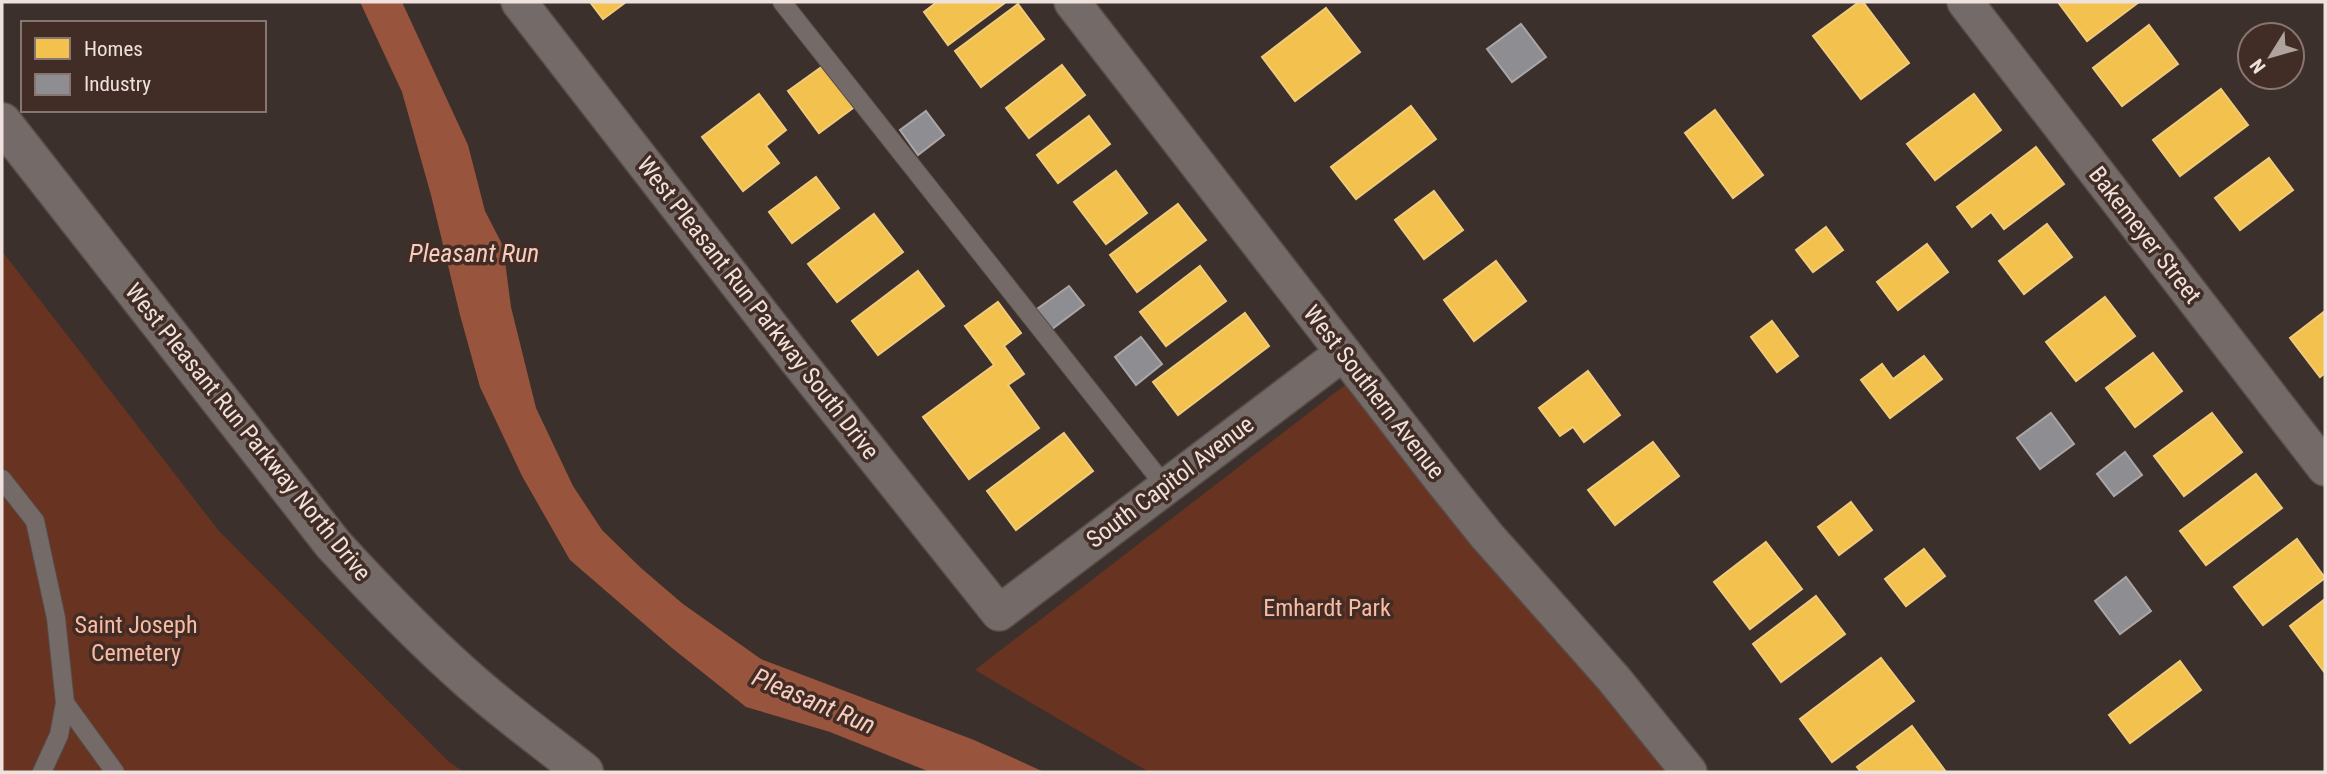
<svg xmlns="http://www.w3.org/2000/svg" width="2327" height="774" font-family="'Roboto Condensed',sans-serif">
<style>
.green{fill:#683320}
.water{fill:#98543c}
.homes{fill:#f2c14e;stroke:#f1cb79;stroke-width:2}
.industry{fill:#8d8d92;stroke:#aaa6a8;stroke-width:2}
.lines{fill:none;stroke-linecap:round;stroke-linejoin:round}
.service-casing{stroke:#584d49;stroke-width:20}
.minor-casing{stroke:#584d49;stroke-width:38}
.tertiary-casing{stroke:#584d49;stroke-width:41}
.service{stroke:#746b68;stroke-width:18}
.minor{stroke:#746b68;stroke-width:35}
.tertiary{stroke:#746b68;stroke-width:38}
.labels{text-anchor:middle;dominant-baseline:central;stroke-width:7;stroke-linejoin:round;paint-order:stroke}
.street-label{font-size:24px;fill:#efe1dc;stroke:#422d26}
.park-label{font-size:24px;fill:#fabba4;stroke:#422d26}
.water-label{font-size:26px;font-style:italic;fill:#f8cdbd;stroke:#422d26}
</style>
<rect width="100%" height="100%" fill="#3c302c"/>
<g class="green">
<path d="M2,251L219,531L449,762L464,772H2Z"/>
<path d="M1354,378L1678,772H1149L975,670Z"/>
</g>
<path class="water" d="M360,2H402L468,145L485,211L503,246L511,307L536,408L573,486L602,530L641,568L683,604L761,659L974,740L1044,772H930L830,732L746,707L672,648L570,560L522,476L480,387L460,315L431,195L402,92Z"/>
<g class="homes">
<path d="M590,2H626L603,19Z"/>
<path d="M937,2H1006L948,45L924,12Z"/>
<path d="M1859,2H1863L1909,63L1861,99L1813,36Z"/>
<path d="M2058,2H2139L2087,41Z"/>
<path d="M1018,4L1044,39L981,87L955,51Z"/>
<path d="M1326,8L1360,52L1295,101L1262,57Z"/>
<path d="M2149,25L2178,64L2122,106L2093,68Z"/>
<path d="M1062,65L1085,95L1029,138L1006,108Z"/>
<path d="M823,66L853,108L819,133L788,91Z"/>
<path d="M2221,89L2248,125L2180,176L2153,140Z"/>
<path d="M759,94L786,130L766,146L779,163L743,191L702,137Z"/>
<path d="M1974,94L2001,130L1935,180L1907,144Z"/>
<path d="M1411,106L1436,139L1356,199L1331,167Z"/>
<path d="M1715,110L1763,175L1733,198L1685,133Z"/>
<path d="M1089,116L1110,144L1058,183L1037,155Z"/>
<path d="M2036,147L2064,184L2004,229L1991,212L1972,227L1957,207Z"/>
<path d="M2269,158L2293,190L2240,230L2215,198Z"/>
<path d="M1116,171L1147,213L1106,244L1074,202Z"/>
<path d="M816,177L839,208L792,243L769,212Z"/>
<path d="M1434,191L1463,230L1424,259L1395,220Z"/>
<path d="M1178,204L1206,240L1137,292L1110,255Z"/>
<path d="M874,214L903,252L837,302L808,264Z"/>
<path d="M2047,224L2072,257L2024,294L1999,261Z"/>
<path d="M1826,227L1843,250L1813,272L1796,250Z"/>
<path d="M1927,244L1948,272L1898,310L1877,282Z"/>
<path d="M1496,261L1526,301L1474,341L1444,300Z"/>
<path d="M1200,266L1226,301L1166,346L1140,312Z"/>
<path d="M918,271L944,306L878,355L852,321Z"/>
<path d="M2105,297L2135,336L2076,381L2046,342Z"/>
<path d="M998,302L1021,333L1004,346L1024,374L1008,385L1039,428L969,479L923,417L994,365L965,326Z"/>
<path d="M2325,311V373L2320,377L2290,338Z"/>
<path d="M1245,313L1269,346L1178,415L1153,382Z"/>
<path d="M1772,321L1798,356L1777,372L1751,337Z"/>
<path d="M2153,353L2182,391L2135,427L2106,388Z"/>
<path d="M1924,356L1942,379L1890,418L1861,380L1882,364L1893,379Z"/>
<path d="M1588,371L1620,415L1584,442L1573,427L1560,436L1539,408Z"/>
<path d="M2212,413L2242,452L2184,496L2154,456Z"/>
<path d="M1064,433L1093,471L1016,530L987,491Z"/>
<path d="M1653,442L1679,476L1615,525L1588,490Z"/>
<path d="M2256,474L2282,508L2206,565L2180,531Z"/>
<path d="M1851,502L1872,530L1839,555L1818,527Z"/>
<path d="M2297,539L2325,578L2263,625L2234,587Z"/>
<path d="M1766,542L1802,589L1750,629L1714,582Z"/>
<path d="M1924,549L1945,576L1906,606L1885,579Z"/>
<path d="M1816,596L1845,634L1781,682L1753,644Z"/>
<path d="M2325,599V673L2290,626Z"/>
<path d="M1881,658L1914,701L1832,762L1800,719Z"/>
<path d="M2180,661L2201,690L2130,743L2109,715Z"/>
<path d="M1912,726L1946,772H1861L1857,767Z"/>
</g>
<g class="industry">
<path d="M1521,24L1546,57L1512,82L1487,49Z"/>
<path d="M926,111L944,135L918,155L900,130Z"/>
<path d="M1069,286L1084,305L1052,329L1037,309Z"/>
<path d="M1141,337L1162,364L1136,385L1115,357Z"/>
<path d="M2051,413L2074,444L2040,469L2017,438Z"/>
<path d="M2125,452L2142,475L2114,496L2097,474Z"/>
<path d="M2126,577L2151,611L2120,634L2095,601Z"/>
</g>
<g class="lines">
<defs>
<g id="service">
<path d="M782,2L1165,486"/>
<path d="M2,479L35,521L56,618L65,703L59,735L42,772"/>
<path d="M65,703L115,772"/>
</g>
<g id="minor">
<path d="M519,2L793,355L999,613L1343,353"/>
<path d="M1072,2L1442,480L1487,536L1613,678L1689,772"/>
<path d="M1965,2L2325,468"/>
</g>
<path id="tertiary" d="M2,122L333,544C376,591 422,639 470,681C507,714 546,742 584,772"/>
</defs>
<use href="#service" class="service-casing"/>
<use href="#minor" class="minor-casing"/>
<use href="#tertiary" class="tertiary-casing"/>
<use href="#service" class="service"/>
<use href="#minor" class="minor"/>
<use href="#tertiary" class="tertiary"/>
</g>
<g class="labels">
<g class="street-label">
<text transform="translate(2145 235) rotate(52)">Bakemeyer Street</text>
<text transform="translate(758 308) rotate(52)">West Pleasant Run Parkway South Drive</text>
<text transform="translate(1374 392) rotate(52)">West Southern Avenue</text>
<text transform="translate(248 432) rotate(51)">West Pleasant Run Parkway North Drive</text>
<text transform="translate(1170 482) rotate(-37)">South Capitol Avenue</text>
</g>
<g class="park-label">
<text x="1327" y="608">Emhardt Park</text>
<text x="136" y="625">Saint Joseph<tspan x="136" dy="28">Cemetery</tspan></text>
</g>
<g class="water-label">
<text x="474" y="253">Pleasant Run</text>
<text transform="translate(814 701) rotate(23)">Pleasant Run</text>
</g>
</g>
<rect width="2327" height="774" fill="none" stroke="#efe1dc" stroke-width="7"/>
<rect x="21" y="21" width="245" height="91" fill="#422d26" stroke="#87756f" stroke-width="2"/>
<rect x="35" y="38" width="35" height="21" fill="#f2c14e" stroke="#87756f" stroke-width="2"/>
<text x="84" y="56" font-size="21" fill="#efe1dc">Homes</text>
<rect x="35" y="74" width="35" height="21" fill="#8d8d92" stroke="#87756f" stroke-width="2"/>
<text x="84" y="91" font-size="21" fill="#efe1dc">Industry</text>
<g transform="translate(2271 56) rotate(233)"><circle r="33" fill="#422d26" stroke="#87756f" stroke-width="2"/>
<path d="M0-5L12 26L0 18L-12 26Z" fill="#b0a39e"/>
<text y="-10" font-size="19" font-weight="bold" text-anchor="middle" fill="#efe1dc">N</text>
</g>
</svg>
